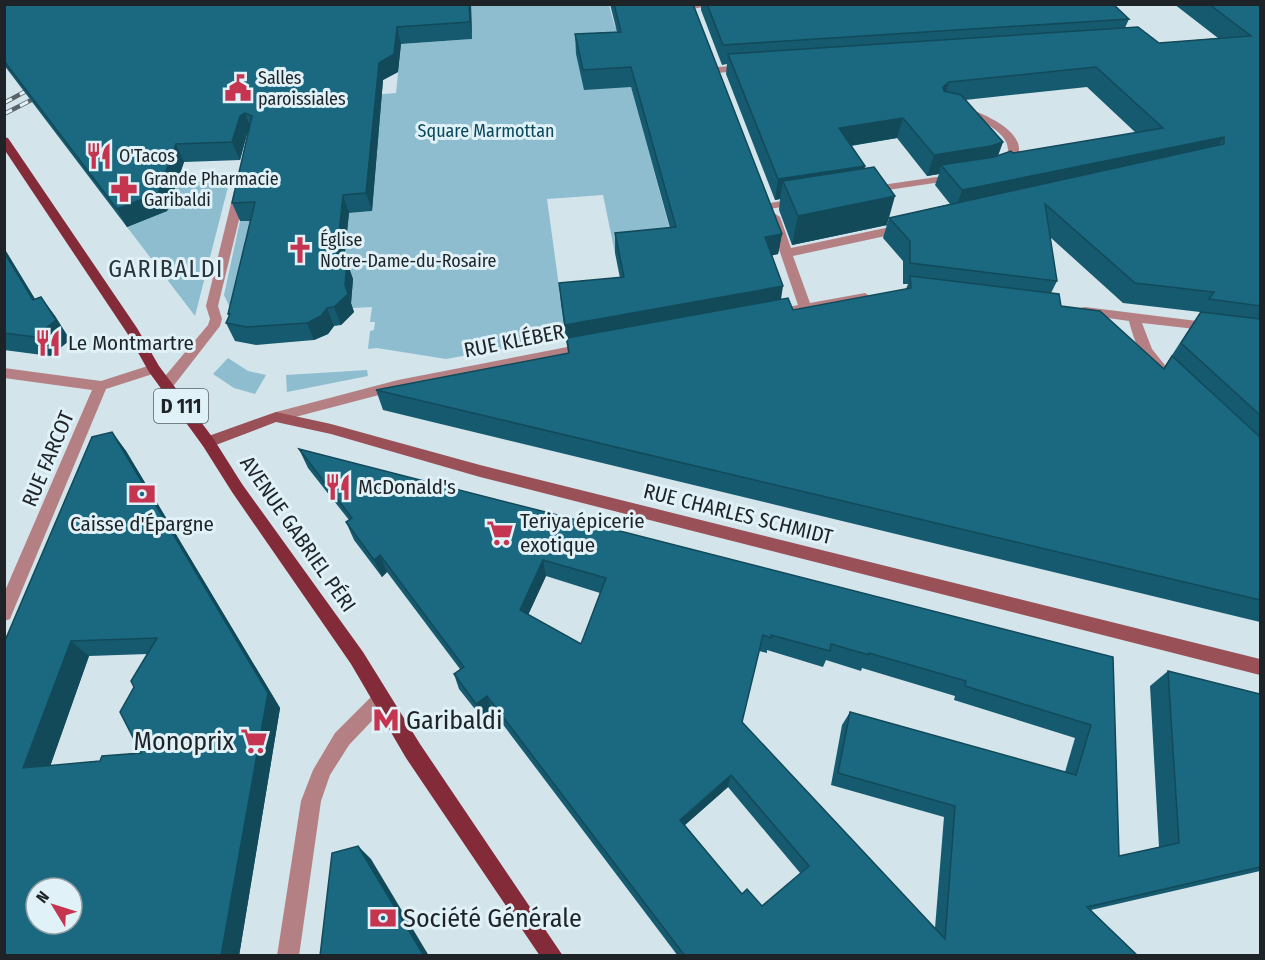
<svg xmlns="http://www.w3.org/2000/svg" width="1265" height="960" font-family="'Fira Sans Condensed',sans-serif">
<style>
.green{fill:#8ebdd0}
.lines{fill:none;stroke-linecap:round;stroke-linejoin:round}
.lane{fill:#b48083;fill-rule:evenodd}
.street{fill:#b48083;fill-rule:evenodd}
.secondary{fill:#995057;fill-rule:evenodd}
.primary{fill:#832b39;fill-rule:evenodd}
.rail-casing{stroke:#5a6468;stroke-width:4.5}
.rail{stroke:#e1f1f8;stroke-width:3;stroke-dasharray:9;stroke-linecap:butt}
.wall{fill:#165a6f;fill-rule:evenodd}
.shaded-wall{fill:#124a5a}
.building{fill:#1a6981;stroke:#124a5a;stroke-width:1.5;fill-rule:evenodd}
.labels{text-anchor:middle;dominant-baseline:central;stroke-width:6;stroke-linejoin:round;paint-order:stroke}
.far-poi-label{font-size:18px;fill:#1d2326;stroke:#e1f1f8;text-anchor:start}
.far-park-label{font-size:18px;fill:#08495c;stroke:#e1f1f8}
.shield{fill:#e1f1f8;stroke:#586165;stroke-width:1.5}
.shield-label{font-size:20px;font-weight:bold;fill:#1d2326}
.street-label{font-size:21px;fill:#1d2326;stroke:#e1f1f8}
.poi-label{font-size:21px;fill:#1d2326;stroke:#e1f1f8;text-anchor:start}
.quarter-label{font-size:24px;letter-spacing:1.5px;fill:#28353a;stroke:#e1f1f8}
.near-poi-label{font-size:26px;fill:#1d2326;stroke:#e1f1f8;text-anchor:start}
</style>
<rect width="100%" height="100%" fill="#d3e4eb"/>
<g class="green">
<path d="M471,5H609L615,27L676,23L620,87H631L675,248L615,253L603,195L547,199L566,337L446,359L377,348L368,349L370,331L374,330L375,322H370L372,307L353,308L342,280L349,213L372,211L380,112L345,97L396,93L401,44L472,39Z"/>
<path d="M230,179L195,316L127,227L164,212L176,183Z"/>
<path d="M262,220L231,310L224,295L240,221Z"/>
<path d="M228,358L248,371L266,375L255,394L234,388L213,374Z"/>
<path d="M367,370L368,376L287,392L286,375Z"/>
</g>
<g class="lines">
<g class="lane">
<path d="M689,4H720L692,9L689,8Z"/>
<path d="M960,106C978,111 1030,131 1017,158C1015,162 1011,166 1008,169H1000L999,167C1001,163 1006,159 1007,155C1015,133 973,116 956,111L955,109Z"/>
<path d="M957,174L962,177L961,179L868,193L862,190L868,187Z"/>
<path d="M240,188L246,191L218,306L222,319L220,326L171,389H161L159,385L161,381L208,325L210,319L206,306L234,191Z"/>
<path d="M800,198L804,199V203L770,209L764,206L770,203Z"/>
</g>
<g class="street">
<path d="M747,65L752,68L750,70L717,73L712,70L717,67Z"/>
<path d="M774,213L780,217L791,248L904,224L910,228L904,232L793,256L810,303L865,293L871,297L865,301L773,318L768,317L767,314L768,311L798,305L768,217Z"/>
<path d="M1085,307L1213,323L1219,327L1213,331L1142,323L1152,349L1168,369L1161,374C1143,368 1133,337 1129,321L1080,314L1079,311L1080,308Z"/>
<path d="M588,343L593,345L595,348L593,351L398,390L276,422L269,417L276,412L398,380Z"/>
<path d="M154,364L161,369L159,372L106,389L12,614L10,619L4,621V593L92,390L4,378V368L101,381Z"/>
<path d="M381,690L387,693L390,699L387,705L349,745L330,775L321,801L299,956H277L301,801L313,770L335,733L375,693Z"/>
</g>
<path class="secondary" d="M276,412L331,424L480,465L1260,659V675L480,477L331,434L276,422L208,448L203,446L201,442L203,438Z"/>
<path class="primary" d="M4,137L8,138L137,328L159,366L213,438L242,484L363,652L420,744L563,956H540L406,758L351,664L232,492L203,446L149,372L127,333L4,149Z"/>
<defs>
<g id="rail">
<path d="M4,103L39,84"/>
<path d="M4,114L47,92"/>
</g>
</defs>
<use href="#rail" class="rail-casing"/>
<use href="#rail" class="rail"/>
</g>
<g class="wall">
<path d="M4,4H471L472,39L401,44L398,72L383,80L372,211L349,213L344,261L353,279L351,303L354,312L341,325L334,326L328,334L314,340L256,345L235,341L226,323L229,316L228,314L250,221H240L232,203L249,133L247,134L240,160L184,162L167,211L127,227L4,65Z"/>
<path d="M610,4H693L782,234L778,254L772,255L781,299L793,310L906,289L908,284H903V261L883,238L889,218L950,204L935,185L939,174L927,176L897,138L851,146L865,168L887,225L792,245L779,210L780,199L775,200L726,74L727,64L722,65L701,10V4H1113L1129,19L1125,28L1159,43L1218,38L1174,4H1260V622L383,410L376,390L568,353L561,304L559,283L620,278L615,253V233L670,228L631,87L584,90L576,54L575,34L617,32ZM1087,87L1136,133L998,156L1003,142L965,100ZM1050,237L1123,303L1200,312L1163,369L1061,306L1051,293L1057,281Z"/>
<path d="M4,248L35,299L41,297L55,316L70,340L50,356L4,350Z"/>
<path d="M112,432L126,451L280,708L239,956H4ZM147,654L134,687L141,753L100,761L50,766L89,656Z"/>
<path d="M299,449L1113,657L1119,856L1159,847L1150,686L1168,671L1260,694V872V871L1091,910L1138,956H678L492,710L482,718L459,689L454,674L460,669L387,572L382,577L354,540L346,522L349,520L308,468ZM546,576L600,593L581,644L528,615ZM767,650L823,667L826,660L861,671L862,668L955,696L954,700L1075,738L1065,772L850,712L842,725L831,785L944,817L935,928L742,722L759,651L767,653ZM728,787L801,874L762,906L742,894L685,825Z"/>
</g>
<g class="shaded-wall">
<path d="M469,4H471L472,39L470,22Z"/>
<path d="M397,27L401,44L398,72L383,80L372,211L366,193L379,63Z"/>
<path d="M949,82L943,102V87Z"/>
<path d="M245,113L252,131L247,134L240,160L232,142L240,116Z"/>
<path d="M903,118L897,138L835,148L839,128Z"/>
<path d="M1224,137L1211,157L955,211L962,190Z"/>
<path d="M1003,142L995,162L941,165L939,174L927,176L934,155Z"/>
<path d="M176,144L184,162L167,211L127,227L117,209Z"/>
<path d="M865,166L860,186L783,181L780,199L775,200L778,179Z"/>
<path d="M343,195L349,213L342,280L336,262Z"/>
<path d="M895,196L887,225L792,245L798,216Z"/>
<path d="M782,234L778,254L762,258L765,237Z"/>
<path d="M4,248L47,319L33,300L4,252Z"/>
<path d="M347,261L353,279L351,303L354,312L341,325L334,307L345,285Z"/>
<path d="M783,286L780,306L567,345L565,325Z"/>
<path d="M41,297L55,316L70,340L50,356L35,337Z"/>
<path d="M327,308L334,326L328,334L314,340L307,323Z"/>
<path d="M112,432L126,451L280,708L239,956H221L268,693Z"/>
<path d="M380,555L387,572L382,577L374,560Z"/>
<path d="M543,560L546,576L523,626L520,610Z"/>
<path d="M71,641L89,656L45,781L23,768Z"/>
<path d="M487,696L492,710L482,718L476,704Z"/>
<path d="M731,775L728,787L678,831L680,820Z"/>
<path d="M358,846L371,859L429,956H424Z"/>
</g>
<g class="building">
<path d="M4,4H469L470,22L397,27L394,54L379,63L366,193L343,195L336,262L347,261L345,285L348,294L334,307L327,308L321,316L307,323L247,327L226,323L230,314H228L255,202L232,203L252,116L245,113L240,116L232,142L176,144L158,193L117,209L4,61Z"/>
<path d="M614,4H693L782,234L765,237L783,286L565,325L559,283L624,277L615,233L676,227L631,67L583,70L575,34L621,32Z"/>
<path d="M707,4H1113L1129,19L723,45Z"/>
<path d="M1209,4H1257L1260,7V306L1209,299L1214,292L1135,283L1045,204L1057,281L910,263V241L889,218L1224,144V137L962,190L941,165L994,157L1011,151L1013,153L1163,128L1096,67L949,82L943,87L944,91L961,95L1003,142L991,146L934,155L903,118L839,128L865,166L778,179L728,54L1138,27L1159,43L1251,36Z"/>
<path d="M874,167L895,196L798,216L783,181Z"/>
<path d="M4,252L33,300L41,297L56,320L35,337L4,333Z"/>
<path d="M910,276L1059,294L1061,306L1100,311L1164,369L1172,356L1260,437V600L376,390L569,353L567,338L788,298L793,310L911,288Z"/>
<path d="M1201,312L1260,319V415L1181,343Z"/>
<path d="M112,432L268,693L221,956H4V643L92,437ZM157,638L131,681L134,687L120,712L141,753L102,756L100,761L23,768L71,641ZM36,888H72V924H36Z"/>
<path d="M299,449L1113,657L1119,856L1179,843L1168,671L1260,694V867L1087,907L1138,956H685L487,696L476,704L454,674L464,667L380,555L374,560L346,522L352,518ZM543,560L606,578L581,644L520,610ZM763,635L771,638V635L830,651L831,644L869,655V653L966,681L965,686L1091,725L1076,775L850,712L838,773L955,806L945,939L742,722ZM731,775L809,866L762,906L747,889L742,894L680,820Z"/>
<path d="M358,846L424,956H320L332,853Z"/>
</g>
<defs>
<symbol id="civic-bare" viewBox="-9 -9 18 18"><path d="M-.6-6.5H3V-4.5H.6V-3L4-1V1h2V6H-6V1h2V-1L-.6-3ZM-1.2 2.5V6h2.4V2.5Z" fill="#c53550" stroke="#e1f1f8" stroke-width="2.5" paint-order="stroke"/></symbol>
<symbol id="restaurant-bare" viewBox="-9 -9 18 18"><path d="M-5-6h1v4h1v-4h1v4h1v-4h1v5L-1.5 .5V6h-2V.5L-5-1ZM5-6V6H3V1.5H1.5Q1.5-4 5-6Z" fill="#c53550" stroke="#e1f1f8" stroke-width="2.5" paint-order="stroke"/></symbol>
<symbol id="pharmacy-bare" viewBox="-9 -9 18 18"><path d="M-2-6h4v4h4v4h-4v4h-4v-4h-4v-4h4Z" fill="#c53550" stroke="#e1f1f8" stroke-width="2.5" paint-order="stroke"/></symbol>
<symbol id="church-bare" viewBox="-9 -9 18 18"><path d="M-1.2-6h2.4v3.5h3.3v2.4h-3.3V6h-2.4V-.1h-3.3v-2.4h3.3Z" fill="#c53550" stroke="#e1f1f8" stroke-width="2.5" paint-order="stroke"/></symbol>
<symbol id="bank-bare" viewBox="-9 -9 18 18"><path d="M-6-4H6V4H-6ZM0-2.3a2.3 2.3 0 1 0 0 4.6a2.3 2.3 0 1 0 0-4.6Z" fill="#c53550" stroke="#e1f1f8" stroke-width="2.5" paint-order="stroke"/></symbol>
<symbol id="supermarket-bare" viewBox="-9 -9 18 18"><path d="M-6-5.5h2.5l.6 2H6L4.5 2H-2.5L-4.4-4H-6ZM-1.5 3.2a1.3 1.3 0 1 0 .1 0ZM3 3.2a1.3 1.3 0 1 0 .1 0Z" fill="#c53550" stroke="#e1f1f8" stroke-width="2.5" paint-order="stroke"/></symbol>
<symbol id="metro-bare" viewBox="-9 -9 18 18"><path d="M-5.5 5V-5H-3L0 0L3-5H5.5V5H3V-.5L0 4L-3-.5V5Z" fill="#c53550" stroke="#e1f1f8" stroke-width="2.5" paint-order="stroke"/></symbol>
</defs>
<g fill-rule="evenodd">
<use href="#civic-bare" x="219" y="69" width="38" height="38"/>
<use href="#restaurant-bare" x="80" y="137" width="38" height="38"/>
<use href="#pharmacy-bare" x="105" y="170" width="38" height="38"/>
<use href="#church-bare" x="281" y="231" width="38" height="38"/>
<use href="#restaurant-bare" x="29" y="324" width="38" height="38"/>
<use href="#restaurant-bare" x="319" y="468" width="38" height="38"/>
<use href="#bank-bare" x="123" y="475" width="38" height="38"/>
<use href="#supermarket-bare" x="481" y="514" width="38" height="38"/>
<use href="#metro-bare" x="367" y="701" width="38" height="38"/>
<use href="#supermarket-bare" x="235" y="722" width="38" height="38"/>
<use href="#bank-bare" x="364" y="899" width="38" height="38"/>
</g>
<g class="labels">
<g class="far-poi-label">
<text x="258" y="78">Salles<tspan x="258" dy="21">paroissiales</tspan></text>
<text x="119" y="156">O'Tacos</text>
<text x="144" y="179">Grande Pharmacie<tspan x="144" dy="21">Garibaldi</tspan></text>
<text x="320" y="240">Église<tspan x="320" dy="21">Notre-Dame-du-Rosaire</tspan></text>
</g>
<g class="far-park-label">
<text x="486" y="131">Square Marmottan</text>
</g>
<rect class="shield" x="154" y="389" width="54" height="34" rx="4.5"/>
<g class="shield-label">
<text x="181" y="406">D 111</text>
</g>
<g class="street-label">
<text transform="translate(514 341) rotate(-11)">RUE KLÉBER</text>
<text transform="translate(48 459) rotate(-67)">RUE FARCOT</text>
<text transform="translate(738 514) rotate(14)">RUE CHARLES SCHMIDT</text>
<text transform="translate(298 534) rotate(55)">AVENUE GABRIEL PÉRI</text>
</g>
<g class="poi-label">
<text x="68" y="343">Le Montmartre</text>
<text x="358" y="487">McDonald's</text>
<text x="520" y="521">Teriya épicerie<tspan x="520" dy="24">exotique</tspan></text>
<text x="142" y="524" text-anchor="middle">Caisse d'Épargne</text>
</g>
<g class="quarter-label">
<text x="166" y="269">GARIBALDI</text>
</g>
<g class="near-poi-label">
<text x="406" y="720">Garibaldi</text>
<text x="234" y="741" text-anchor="end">Monoprix</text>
<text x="403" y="918">Société Générale</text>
</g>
</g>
<rect width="1265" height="960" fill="none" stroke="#1d2326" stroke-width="12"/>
<g transform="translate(54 906) rotate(308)"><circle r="28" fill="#e1f1f8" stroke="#939fa4" stroke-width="1.5"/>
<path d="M0-4.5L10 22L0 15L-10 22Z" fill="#c53550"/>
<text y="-9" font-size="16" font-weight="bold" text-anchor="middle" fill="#1d2326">N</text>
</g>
</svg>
